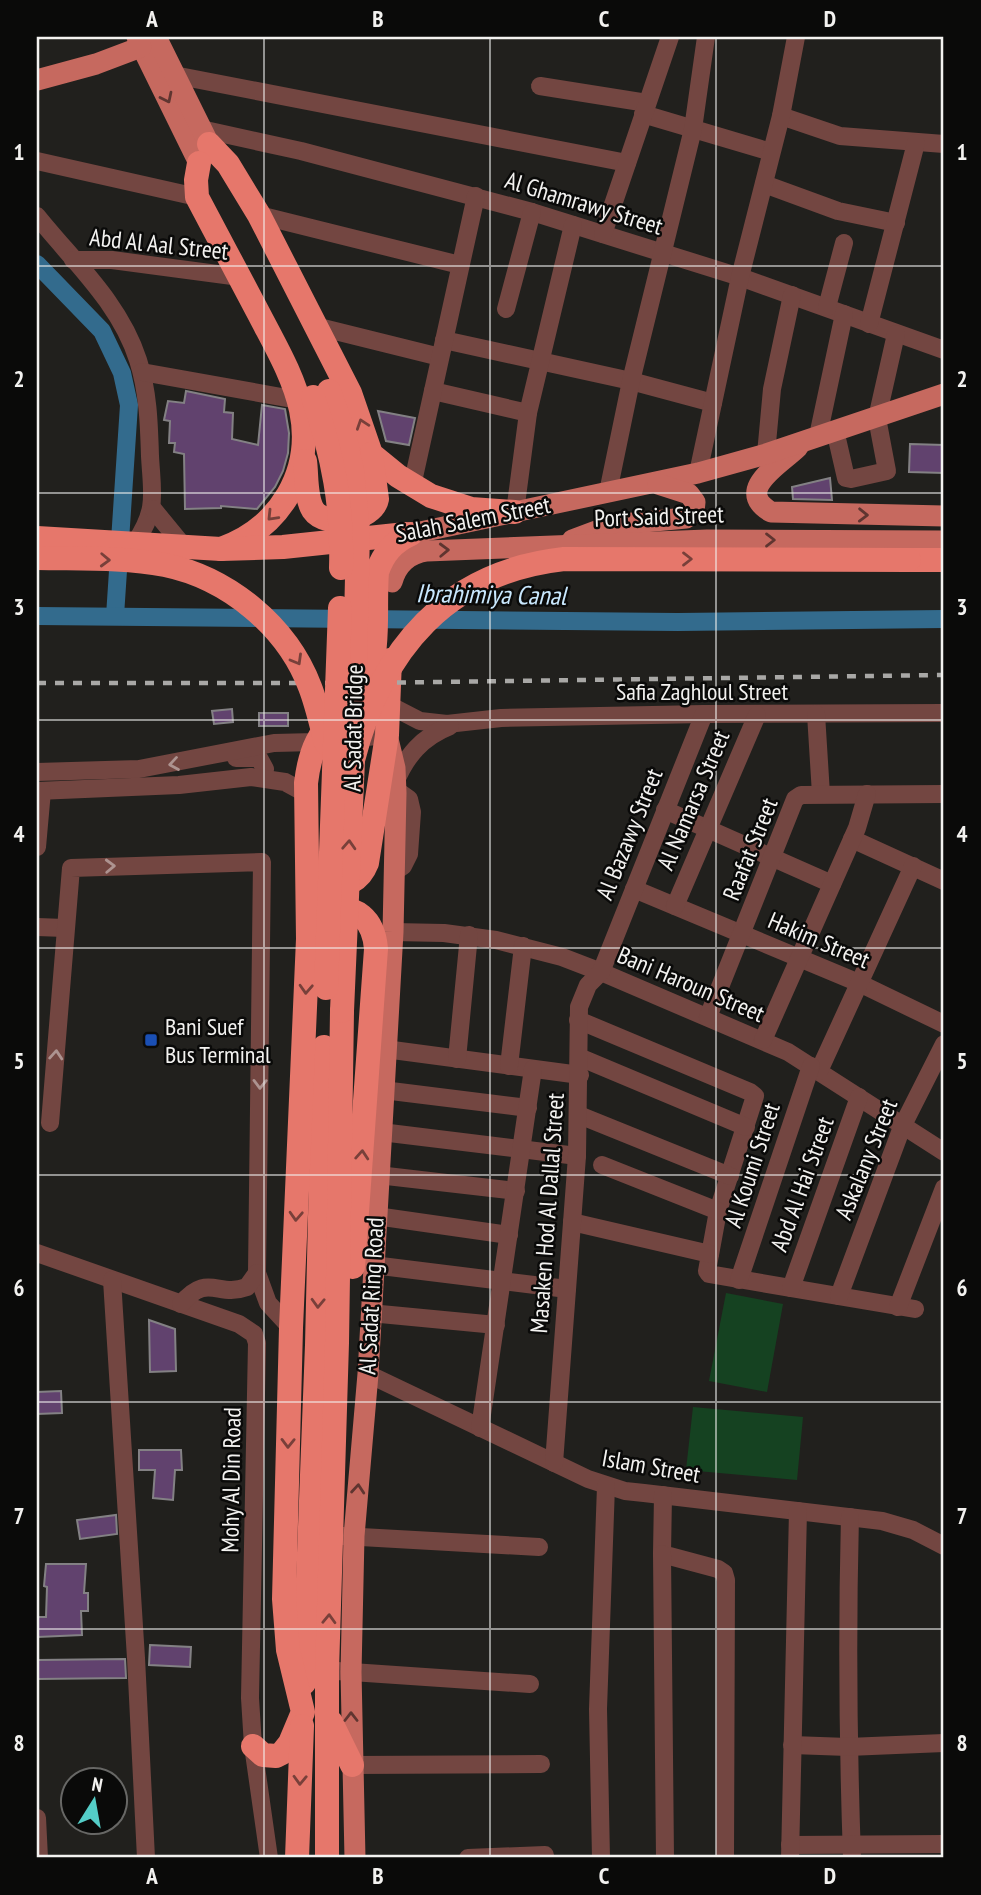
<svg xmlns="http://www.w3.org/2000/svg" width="981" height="1895" font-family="'PT Sans Narrow',sans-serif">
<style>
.green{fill:#154221}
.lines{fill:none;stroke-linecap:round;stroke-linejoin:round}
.canal{stroke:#336b8d;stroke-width:18}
.building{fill:#61426e;stroke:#838184;stroke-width:2}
.minor{stroke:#734641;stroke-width:18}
.major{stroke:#c6695f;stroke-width:21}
.highway{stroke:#e6776b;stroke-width:24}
.rail{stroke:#a9a8a6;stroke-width:4.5;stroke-dasharray:9 9;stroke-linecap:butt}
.highway-bridge{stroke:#e6776b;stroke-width:24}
.oneway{stroke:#5f3530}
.oneway2{stroke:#78403a}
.oneway3{stroke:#ad9390}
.grid{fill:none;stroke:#f3f2f0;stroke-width:2;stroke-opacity:0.55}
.transit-dot{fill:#1a4fb4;stroke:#0a0a09;stroke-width:2.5}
.labels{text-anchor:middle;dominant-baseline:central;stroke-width:5;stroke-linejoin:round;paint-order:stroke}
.street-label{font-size:24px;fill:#f3f2f0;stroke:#0a0a09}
.poi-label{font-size:24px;fill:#f3f2f0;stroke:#0a0a09;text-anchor:start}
.water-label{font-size:26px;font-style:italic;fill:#c9e8fe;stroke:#0a0a09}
.neatline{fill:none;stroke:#f3f2f0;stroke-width:2.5}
.grid-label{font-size:23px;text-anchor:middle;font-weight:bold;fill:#f3f2f0}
</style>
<rect width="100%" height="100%" fill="#21201d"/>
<g class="green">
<path d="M726,1293L783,1304L767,1392L709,1381Z"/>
<path d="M693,1407L803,1417L797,1480L686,1470Z"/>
</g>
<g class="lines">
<g class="canal">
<path d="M37,264L102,331L122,373L129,405L115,616"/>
<path d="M37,616L678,622L944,619"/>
</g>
</g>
<g class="building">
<path d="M186,391L225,399L224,412L233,413L232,439L258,445L262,405L285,409L289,433L288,453L283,471L275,487L257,509L221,506V508L185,509L184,454L174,452L175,443H169L170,421L164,420L168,401L184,403Z"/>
<path d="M378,411L415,418L409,445L386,441Z"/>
<path d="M910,444L944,445V473L909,472Z"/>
<path d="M830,478L832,500L793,499L792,487Z"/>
<path d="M232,709L233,722L214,724L212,711Z"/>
<rect x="259" y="713" width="29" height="13"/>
<path d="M149,1320L175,1329L176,1371L150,1372Z"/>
<path d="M61,1391L62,1413L37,1414V1392Z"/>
<path d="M139,1450H181L182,1470H175L173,1500L153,1498L155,1470H139Z"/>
<path d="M116,1515L117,1534L80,1539L77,1520Z"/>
<path d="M46,1564H86L84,1593H88V1611H81L82,1635L38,1637V1617H46L47,1587L44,1586Z"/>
<path d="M150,1645L191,1647L190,1667L149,1665Z"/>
<path d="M125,1659L126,1678L37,1679V1660Z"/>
</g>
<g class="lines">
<g class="minor">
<path d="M174,75L627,163"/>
<path d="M540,86L647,103"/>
<path d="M643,114L771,152"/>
<path d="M781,116L840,136L944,144"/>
<path d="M201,129L301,151L532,212L740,277L944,350"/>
<path d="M37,161L197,197"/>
<path d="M764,184L838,211L896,223"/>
<path d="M259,215L460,265"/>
<path d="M37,216C73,261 120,303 138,360C148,391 149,423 150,456C152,494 158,509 135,543"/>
<path d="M603,234L670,37"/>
<path d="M73,260H112L240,277"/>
<path d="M827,307L844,243"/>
<path d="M506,309L532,212"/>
<path d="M869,324L916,143"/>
<path d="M315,326L440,357"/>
<path d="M444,340L631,381L713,403"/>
<path d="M142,372L298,400"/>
<path d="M433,391L528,413"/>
<path d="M835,430L846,478L851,479L887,471L877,418L896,334"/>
<path d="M818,436L844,314"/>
<path d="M766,454L772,389L792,295"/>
<path d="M698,473L740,277L781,116L796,37"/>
<path d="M412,486L476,196"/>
<path d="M608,492L631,381L693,129L706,37"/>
<path d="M153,509L185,548"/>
<path d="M515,512L528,413L573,225"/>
<path d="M389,705L420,721L447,724L501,718L704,714L944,713"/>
<path d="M816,714L821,794"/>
<path d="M236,758H259L265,769L262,777"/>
<path d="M37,772L139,769L274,743L315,742L387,735"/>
<path d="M395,783C406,756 422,737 450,726"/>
<path d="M37,791L179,785L251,777L285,782L307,794"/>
<path d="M665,810L832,884"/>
<path d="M852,839L944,881"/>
<path d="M37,847L42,791"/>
<path d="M394,872L403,866L409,854L412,812L409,799L395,789"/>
<path d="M634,889L859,983L944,1024"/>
<path d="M675,906L757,715"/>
<path d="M37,927L65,928"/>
<path d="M393,932L444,933L496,940L562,957L601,972L788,1052L944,1152"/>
<path d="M708,1017L795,799L801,795L944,794"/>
<path d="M578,1020L750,1092L755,1096L718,1211L707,1271L709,1274L915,1309"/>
<path d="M763,1040L857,828L867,794"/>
<path d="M385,1049L580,1075"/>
<path d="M579,1057L746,1127"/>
<path d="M457,1059L469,935"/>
<path d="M509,1066L523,946"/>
<path d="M819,1071L913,866"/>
<path d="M383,1090L528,1108"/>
<path d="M579,1115L730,1176"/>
<path d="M50,1123L71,868L262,862L257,1273L268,1303L291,1328"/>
<path d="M381,1132L577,1156"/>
<path d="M602,1165L718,1211"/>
<path d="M378,1175L516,1191"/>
<path d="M376,1216L509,1235"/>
<path d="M572,1222L710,1254"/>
<path d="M37,1253L239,1324L254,1334L257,1343L250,1698L253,1746L269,1858"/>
<path d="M373,1265L567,1289"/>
<path d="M112,1280L136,1658L146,1858"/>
<path d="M739,1280L811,1066"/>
<path d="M791,1288L859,1097"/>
<path d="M839,1296L902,1127L944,1044"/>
<path d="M181,1304C208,1272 217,1298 247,1287L257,1273"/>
<path d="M898,1307L944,1188"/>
<path d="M370,1313L496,1325"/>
<path d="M368,1374L588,1479L625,1491L644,1493L882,1521L913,1530L944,1546"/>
<path d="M480,1428L533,1069"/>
<path d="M554,1463L577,1156L579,1007L588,985L601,972L704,714"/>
<path d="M663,1495L662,1554L718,1569L724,1573L726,1580L725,1858"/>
<path d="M850,1517C847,1631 848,1744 852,1858"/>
<path d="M343,1536L539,1547"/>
<path d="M662,1554L665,1858"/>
<path d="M337,1671L530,1684"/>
<path d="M792,1745L848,1747L944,1743"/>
<path d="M352,1765L541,1764"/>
<path d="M37,1818L39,1858"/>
<path d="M790,1845L944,1844"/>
<path d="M468,1858L545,1855"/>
<path d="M601,1858L598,1709L606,1486"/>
<path d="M790,1858L798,1511"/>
</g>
<g class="major">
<path d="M137,37L199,163"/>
<path d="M156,37L209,144"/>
<path d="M37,80L96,64L141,47"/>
<path d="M798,447C781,464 733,490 771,512L944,516"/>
<path d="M411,534L698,473L766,454L944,394"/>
<path d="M572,540L612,525L686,518L694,512L695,502L689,494L658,484"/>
<path d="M392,582C397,564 408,554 427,551L707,540L944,541"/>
<path d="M355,1858L351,1672L354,1536L368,1374L393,932L396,793L395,768L388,739"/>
</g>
<g class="highway">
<path d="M209,144L228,164L259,215L350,393L371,454L398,476L431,496L471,509L515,512"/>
<path d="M199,163L196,180L197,197C218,237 239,276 260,316C275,345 294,377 301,410C314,472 280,528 221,549"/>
<path d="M305,461C307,475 305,497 313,510C326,529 373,520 377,499L371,454"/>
<path d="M37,538L221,549L283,547L406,534"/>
<path d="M909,560H944"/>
<path d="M328,883C347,887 360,881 367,863L387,735L390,660"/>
<path d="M327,913C356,901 374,921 376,949L353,1267"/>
<path d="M304,1683L317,1345L324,1047"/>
<path d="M331,1722L352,1765"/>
<path d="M253,1746L263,1755L276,1756L282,1753L290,1743L303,1712L288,1650L284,1599L291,1328L308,939L306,783C310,749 319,732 343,708C351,700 360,694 365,684C381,651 374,608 377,572C383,554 393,542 411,534"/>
<path d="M297,1858L302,1726"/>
<path d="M327,1858V1671L337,1343L342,1011"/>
</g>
<path class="rail" d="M37,683H365L944,675"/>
<g class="highway-bridge">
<path d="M329,391L343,430L352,470L358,531L353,760L342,1011"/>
<path d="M313,397C333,456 343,506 341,568"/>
<path d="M37,558C79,559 123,557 165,565C228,578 287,626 310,687C317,705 321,724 326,743"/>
<path d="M353,760C381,649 447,572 564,559L909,560"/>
<path d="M326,988L340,608"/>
</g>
</g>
<defs><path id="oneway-chevron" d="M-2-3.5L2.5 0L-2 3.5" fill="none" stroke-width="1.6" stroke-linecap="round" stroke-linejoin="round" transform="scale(1.75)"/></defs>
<g class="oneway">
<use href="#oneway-chevron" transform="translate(167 98) rotate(64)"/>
<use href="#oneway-chevron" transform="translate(863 515) rotate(1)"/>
<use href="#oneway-chevron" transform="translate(770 540)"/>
<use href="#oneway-chevron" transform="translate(444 550) rotate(-2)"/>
<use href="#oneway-chevron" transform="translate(358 1489) rotate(-85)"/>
<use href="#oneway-chevron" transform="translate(351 1717) rotate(-90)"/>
</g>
<g class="oneway2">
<use href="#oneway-chevron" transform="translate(362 424) rotate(-109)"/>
<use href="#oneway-chevron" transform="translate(272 516) rotate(134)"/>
<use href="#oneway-chevron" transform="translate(687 559)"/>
<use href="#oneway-chevron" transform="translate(105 560) rotate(2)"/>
<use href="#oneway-chevron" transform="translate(297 660) rotate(60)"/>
<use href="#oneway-chevron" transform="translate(349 845) rotate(-87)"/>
<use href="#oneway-chevron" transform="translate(306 989) rotate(93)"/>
<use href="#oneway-chevron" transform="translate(362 1155) rotate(-86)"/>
<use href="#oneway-chevron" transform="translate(296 1216) rotate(93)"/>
<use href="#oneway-chevron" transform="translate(318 1303) rotate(92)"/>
<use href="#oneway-chevron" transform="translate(288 1443) rotate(91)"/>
<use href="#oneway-chevron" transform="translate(329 1619) rotate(-88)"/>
<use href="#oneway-chevron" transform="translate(300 1780) rotate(92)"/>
</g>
<g class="oneway3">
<use href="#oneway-chevron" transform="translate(174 764) rotate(171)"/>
<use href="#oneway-chevron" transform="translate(110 866) rotate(-2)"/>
<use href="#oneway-chevron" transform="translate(56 1055) rotate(-86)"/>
<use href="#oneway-chevron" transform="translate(260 1084) rotate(91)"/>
</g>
<path class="grid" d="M264,37V1858M490,37V1858M716,37V1858M37,266H944M37,493H944M37,720H944M37,948H944M37,1175H944M37,1402H944M37,1629H944"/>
<rect class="transit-dot" x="144" y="1033" width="14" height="14" rx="3.5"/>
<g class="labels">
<g class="street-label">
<text transform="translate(584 203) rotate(17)">Al Ghamrawy Street</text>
<text transform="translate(159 244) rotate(6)">Abd Al Aal Street</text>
<text transform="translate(659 516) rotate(-2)">Port Said Street</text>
<text transform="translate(473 519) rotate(-11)">Salah Salem Street</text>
<text x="702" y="691">Safia Zaghloul Street</text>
<text transform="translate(353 728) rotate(-89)">Al Sadat Bridge</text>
<text transform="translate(693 800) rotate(-67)">Al Namarsa Street</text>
<text transform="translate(629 834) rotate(-68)">Al Bazawy Street</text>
<text transform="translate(750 849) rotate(-68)">Raafat Street</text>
<text transform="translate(819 940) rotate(23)">Hakim Street</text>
<text transform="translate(691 984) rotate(23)">Bani Haroun Street</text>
<text transform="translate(866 1159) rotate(-68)">Askalany Street</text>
<text transform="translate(752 1165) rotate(-72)">Al Koumi Street</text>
<text transform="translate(802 1184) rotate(-70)">Abd Al Hai Street</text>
<text transform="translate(547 1213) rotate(-86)">Masaken Hod Al Dallal Street</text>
<text transform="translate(371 1296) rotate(-87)">Al Sadat Ring Road</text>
<text transform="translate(651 1466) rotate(10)">Islam Street</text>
<text transform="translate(231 1480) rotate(-89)">Mohy Al Din Road</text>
</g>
<g class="poi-label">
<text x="165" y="1026">Bani Suef<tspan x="165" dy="28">Bus Terminal</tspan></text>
</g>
<g class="water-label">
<text transform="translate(491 594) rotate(1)">Ibrahimiya Canal</text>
</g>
</g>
<rect width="981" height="1895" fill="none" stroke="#0a0a09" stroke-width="77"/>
<g transform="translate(94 1801) rotate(11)"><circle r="33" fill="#0a0a09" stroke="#676765" stroke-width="2"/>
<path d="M0-5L12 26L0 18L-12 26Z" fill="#54cdc7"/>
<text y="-10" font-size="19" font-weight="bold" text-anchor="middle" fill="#f3f2f0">N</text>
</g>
<rect x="38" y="38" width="904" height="1818" class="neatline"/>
<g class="grid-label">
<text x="152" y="27">A</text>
<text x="378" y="27">B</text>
<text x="604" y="27">C</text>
<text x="830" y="27">D</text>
<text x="19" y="160">1</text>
<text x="962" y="160">1</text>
<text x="19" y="387">2</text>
<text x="962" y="387">2</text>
<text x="19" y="615">3</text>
<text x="962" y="615">3</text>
<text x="19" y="842">4</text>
<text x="962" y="842">4</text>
<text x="19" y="1069">5</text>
<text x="962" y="1069">5</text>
<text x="19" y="1296">6</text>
<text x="962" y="1296">6</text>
<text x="19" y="1524">7</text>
<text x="962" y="1524">7</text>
<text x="19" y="1751">8</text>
<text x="962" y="1751">8</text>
<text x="152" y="1884">A</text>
<text x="378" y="1884">B</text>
<text x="604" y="1884">C</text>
<text x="830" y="1884">D</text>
</g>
</svg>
